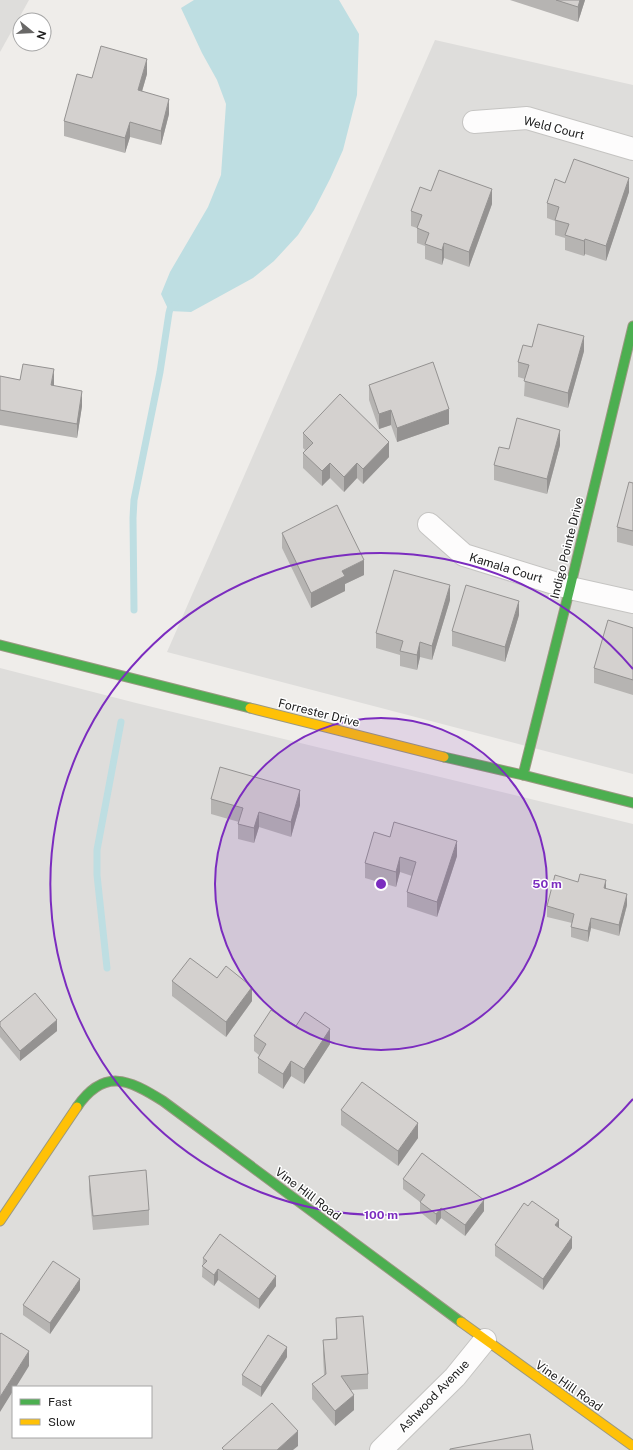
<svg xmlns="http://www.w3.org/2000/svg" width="633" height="1450" font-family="'Public Sans',sans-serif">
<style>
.residential{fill:#dedddb;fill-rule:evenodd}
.water{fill:#bedee2}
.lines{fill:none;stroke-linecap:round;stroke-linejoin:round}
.stream{stroke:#bedee2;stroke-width:7}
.street-casing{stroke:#c5c4c2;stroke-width:24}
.fast-casing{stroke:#9a9881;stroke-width:11}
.slow-casing{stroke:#9a9881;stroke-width:11}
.street{stroke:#fdfcfc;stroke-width:22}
.fast{stroke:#4caf50;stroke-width:9}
.slow{stroke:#ffc107;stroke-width:9}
.wall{fill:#b6b4b2}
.shaded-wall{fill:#949291}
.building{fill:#d4d1cf;stroke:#949291}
.ring{fill:none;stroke:#7b2cbf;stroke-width:2}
.labels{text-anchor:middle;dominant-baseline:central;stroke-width:3;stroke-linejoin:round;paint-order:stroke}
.street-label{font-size:12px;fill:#212121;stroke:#fff}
.centre{fill:#7b2cbf;stroke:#fff;stroke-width:2}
.ring-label{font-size:12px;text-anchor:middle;font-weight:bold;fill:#7b2cbf;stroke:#fff;stroke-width:3;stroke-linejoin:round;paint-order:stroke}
</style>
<rect width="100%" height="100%" fill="#efedea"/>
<g class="residential">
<path d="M0,0H29L0,52Z"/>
<path d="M435,40L633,85V774L167,652Z"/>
<path d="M0,668L136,703L633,824V1450H0ZM13,1387H151V1437H13Z"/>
</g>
<path class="water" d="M194,0H339L359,34L357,95L343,150L330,179L314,210L298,235L274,261L253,278L191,312L169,311L161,294L170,272L208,207L221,175L226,104L217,80L202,53L181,8Z"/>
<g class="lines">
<g class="stream">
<path d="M134,610L133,518L134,500L160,372L169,313L170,309L175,304"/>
<path d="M107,968L97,875V850L121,722"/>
</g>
<defs>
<g id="street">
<path d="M474,122L527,118L633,149"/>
<path d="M429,524L464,555L570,588L633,602"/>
<path d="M381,1450L455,1377L485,1340"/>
</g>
<g id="fast">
<path d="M0,645L250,708"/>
<path d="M444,757L523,775L633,803"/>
<path d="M523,775L570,588L633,326"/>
<path d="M77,1107C104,1068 128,1079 163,1101L461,1322"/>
</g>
<g id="slow">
<path d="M250,708L444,757"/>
<path d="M0,1221L77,1107"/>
<path d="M461,1322L633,1446"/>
</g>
</defs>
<use href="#street" class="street-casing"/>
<use href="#fast" class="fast-casing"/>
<use href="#slow" class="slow-casing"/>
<use href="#street" class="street"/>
<use href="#fast" class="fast"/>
<use href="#slow" class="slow"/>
</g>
<g class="wall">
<path d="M510,0H585L578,22Z"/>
<path d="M147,74L142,91L169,114L161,145L130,137L125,153L64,136V121L92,78Z"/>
<path d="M565,183L629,192L606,261L585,254L584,256L565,250V238L555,235V221L547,218V203Z"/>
<path d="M431,191L492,204L469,267L444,258L442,265L425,259V246L417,243V228L411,226V211Z"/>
<path d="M532,347L584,351L568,408L524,396L525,379L518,377V362Z"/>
<path d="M0,376L20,380L54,384V386L82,406L77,438L0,425Z"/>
<path d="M369,385L449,424L397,442L391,425L379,429L369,400Z"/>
<path d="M303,433L389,457L363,484L357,478L344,492L330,478L322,486L303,468V453L305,450L303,448Z"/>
<path d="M560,445L547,494L494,480V465L509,449Z"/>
<path d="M633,483V546L617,542V527Z"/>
<path d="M282,533L364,575L345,584V591L311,608L282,548Z"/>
<path d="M450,600L432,660L420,657L417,670L400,666V655L376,648V633Z"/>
<path d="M519,615L505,662L452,646V631Z"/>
<path d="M633,628V695L594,683V668Z"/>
<path d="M211,799L300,805L291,837L259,827L254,843L238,839V824L239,822L211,814Z"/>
<path d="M390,837L457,856L437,917L407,907V892L412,876L400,872L396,887L365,878V863Z"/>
<path d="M606,889L627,905L619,936L591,928L588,942L571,937V927L572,923L547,917V906Z"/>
<path d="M217,978L252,1001L226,1037L172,996V981Z"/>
<path d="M0,1022L57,1031L20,1061L0,1037Z"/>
<path d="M254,1036L330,1044L304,1084L291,1076L283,1089L258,1073V1058L259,1055L254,1051Z"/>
<path d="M341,1110L418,1138L398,1166L341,1125Z"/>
<path d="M89,1176L149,1210V1225L93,1230L89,1191Z"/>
<path d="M403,1179L484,1211L465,1236L441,1218L436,1225L420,1212V1202L403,1189Z"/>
<path d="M559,1228L572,1248L543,1290L495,1256V1245Z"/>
<path d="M203,1258L276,1286L259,1309L218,1280L214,1286L202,1277Z"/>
<path d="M80,1290L50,1334L23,1315V1305Z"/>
<path d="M336,1318L368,1374V1389L351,1390L354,1410L335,1426L312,1399V1384L324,1375L323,1355V1340L336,1339Z"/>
<path d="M287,1357L261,1397L242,1385V1375Z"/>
</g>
<g class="shaded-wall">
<path d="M580,0H585L578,22V7Z"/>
<path d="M147,59V74L138,105V90Z"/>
<path d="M169,99V114L161,145V131Z"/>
<path d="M130,122V137L125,153V138Z"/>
<path d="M629,178V192L606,261V246Z"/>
<path d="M492,189V204L469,267V252Z"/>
<path d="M585,239V254L584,256V241Z"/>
<path d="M444,243V258L442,265V250Z"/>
<path d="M584,336V351L568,408V393Z"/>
<path d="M54,369V384L51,400V385Z"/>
<path d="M82,391V406L77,438V424Z"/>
<path d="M449,409V424L397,442V428Z"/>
<path d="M391,410V425L379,429V414Z"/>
<path d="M560,430V445L547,494V479Z"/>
<path d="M389,442V457L363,484V469Z"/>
<path d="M330,463V478L322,486V471Z"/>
<path d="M357,463V478L344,492V477Z"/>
<path d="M364,560V575L345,584V591L311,608V593L342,571Z"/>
<path d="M450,585V600L432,660V646Z"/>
<path d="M519,601V615L505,662V647Z"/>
<path d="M420,642V657L417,670V655Z"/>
<path d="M300,790V805L291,837V822Z"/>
<path d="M259,812V827L254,843V828Z"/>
<path d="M457,841V856L437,917V902Z"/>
<path d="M400,857V872L396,887V872Z"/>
<path d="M606,880V891L604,888Z"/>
<path d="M627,894V905L619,936V925Z"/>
<path d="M591,918V928L588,942V931Z"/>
<path d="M252,987V1001L226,1037V1022Z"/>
<path d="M57,1020V1031L20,1061V1051Z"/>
<path d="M330,1029V1044L304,1084V1069Z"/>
<path d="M291,1061V1076L283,1089V1074Z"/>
<path d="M418,1123V1138L398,1166V1151Z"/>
<path d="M484,1200V1211L465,1236V1225Z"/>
<path d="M441,1208V1218L436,1225V1214Z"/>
<path d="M559,1220V1230L555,1225Z"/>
<path d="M572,1237V1248L543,1290V1279Z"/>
<path d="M218,1269V1280L214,1286V1275Z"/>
<path d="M276,1276V1286L259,1309V1299Z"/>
<path d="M80,1279V1290L50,1334V1323Z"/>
<path d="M287,1347V1357L261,1397V1387Z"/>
<path d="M29,1351V1366L16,1387H13V1391L0,1412V1397Z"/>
<path d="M354,1395V1410L335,1426V1411Z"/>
<path d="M298,1431V1446L293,1450H277Z"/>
</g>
<g class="building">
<path d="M556,0H580L578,7Z"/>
<path d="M101,46L147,59L138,90L169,99L161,131L130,122L125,138L64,121L77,74L92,78Z"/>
<path d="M574,159L629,178L606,246L585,239L584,241L565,235L569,224L555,220L559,207L547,203L555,179L565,183Z"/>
<path d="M439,170L492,189L469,252L444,243L442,250L425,244L429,233L417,228L422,215L411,211L420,187L431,191Z"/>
<path d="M538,324L584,336L568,393L524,381L529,365L518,362L523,345L532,347Z"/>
<path d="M433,362L449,409L397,428L391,410L379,414L369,385Z"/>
<path d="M23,364L54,369L51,385L82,391L77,424L0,410V376L20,380Z"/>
<path d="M340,394L389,442L363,469L357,463L344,477L330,463L322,471L303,453L313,443L303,433Z"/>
<path d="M517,418L560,430L547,479L494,465L499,447L509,449Z"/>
<path d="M629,482L633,483V531L617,527Z"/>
<path d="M337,505L364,560L342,571L345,576L311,593L282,533Z"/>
<path d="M394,570L450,585L432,646L420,642L417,655L400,651L403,641L376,633Z"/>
<path d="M466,585L519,601L505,647L452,631Z"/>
<path d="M608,620L633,628V680L594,668Z"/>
<path d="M220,767L300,790L291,822L259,812L254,828L238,824L243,808L211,799Z"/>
<path d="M394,822L457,841L437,902L407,892L416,862L400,857L396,872L365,863L374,832L390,837Z"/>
<path d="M580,874L606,880L604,888L627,894L619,925L591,918L588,931L571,927L574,914L547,906L555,875L578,882Z"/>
<path d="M190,958L217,978L226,966L252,987L226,1022L172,981Z"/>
<path d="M35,993L57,1020L20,1051L0,1026V1022Z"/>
<path d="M271,1010L296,1026L305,1012L330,1029L304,1069L291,1061L283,1074L258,1058L266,1044L254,1036Z"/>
<path d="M362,1082L418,1123L398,1151L341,1110Z"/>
<path d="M422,1153L484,1200L465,1225L441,1208L436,1214L420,1202L425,1195L403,1179Z"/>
<path d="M146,1170L149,1210L93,1216L89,1176Z"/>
<path d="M532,1201L559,1220L555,1225L572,1237L543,1279L495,1245L524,1203L528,1206Z"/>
<path d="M220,1234L276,1276L259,1299L218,1269L214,1275L202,1266L207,1261L203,1258Z"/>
<path d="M53,1261L80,1279L50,1323L23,1305Z"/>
<path d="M363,1316L368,1374L341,1376L354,1395L335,1411L312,1384L326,1374L323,1340L337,1339L336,1318Z"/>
<path d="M1,1333L29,1351L0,1397V1334Z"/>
<path d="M268,1335L287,1347L261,1387L242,1375Z"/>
<path d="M272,1403L298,1431L277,1450H224L222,1448Z"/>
<path d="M530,1434L533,1450H450V1449Z"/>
</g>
<circle cx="381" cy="884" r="166" fill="#7b2cbf" fill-opacity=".12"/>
<g class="ring">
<circle cx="381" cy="884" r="166"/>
<path d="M633 1099A331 331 0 1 1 633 669"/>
</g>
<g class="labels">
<g class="street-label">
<text transform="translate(554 128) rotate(14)">Weld Court</text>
<text transform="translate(567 548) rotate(-76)">Indigo Pointe Drive</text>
<text transform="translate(506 568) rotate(17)">Kamala Court</text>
<text transform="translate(319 713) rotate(14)">Forrester Drive</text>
<text transform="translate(308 1194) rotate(37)">Vine Hill Road</text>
<text transform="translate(569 1386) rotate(35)">Vine Hill Road</text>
<text transform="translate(434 1396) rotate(-46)">Ashwood Avenue</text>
</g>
</g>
<circle cx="381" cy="884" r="6" class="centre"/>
<g class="ring-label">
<text x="547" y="888">50 m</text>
<text x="381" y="1219">100 m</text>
</g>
<rect x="12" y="1386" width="140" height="52" fill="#ffffff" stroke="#a6a6a6"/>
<rect x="20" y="1399" width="20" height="6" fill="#4caf50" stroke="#a6a6a6"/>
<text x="48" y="1406" font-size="12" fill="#212121">Fast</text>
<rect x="20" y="1419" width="20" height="6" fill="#ffc107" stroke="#a6a6a6"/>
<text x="48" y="1426" font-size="12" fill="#212121">Slow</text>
<g transform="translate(32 32) rotate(108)"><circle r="19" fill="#ffffff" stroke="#a6a6a6"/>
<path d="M0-3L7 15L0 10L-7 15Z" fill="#696867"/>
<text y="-6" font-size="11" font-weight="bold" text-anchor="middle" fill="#212121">N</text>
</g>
</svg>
